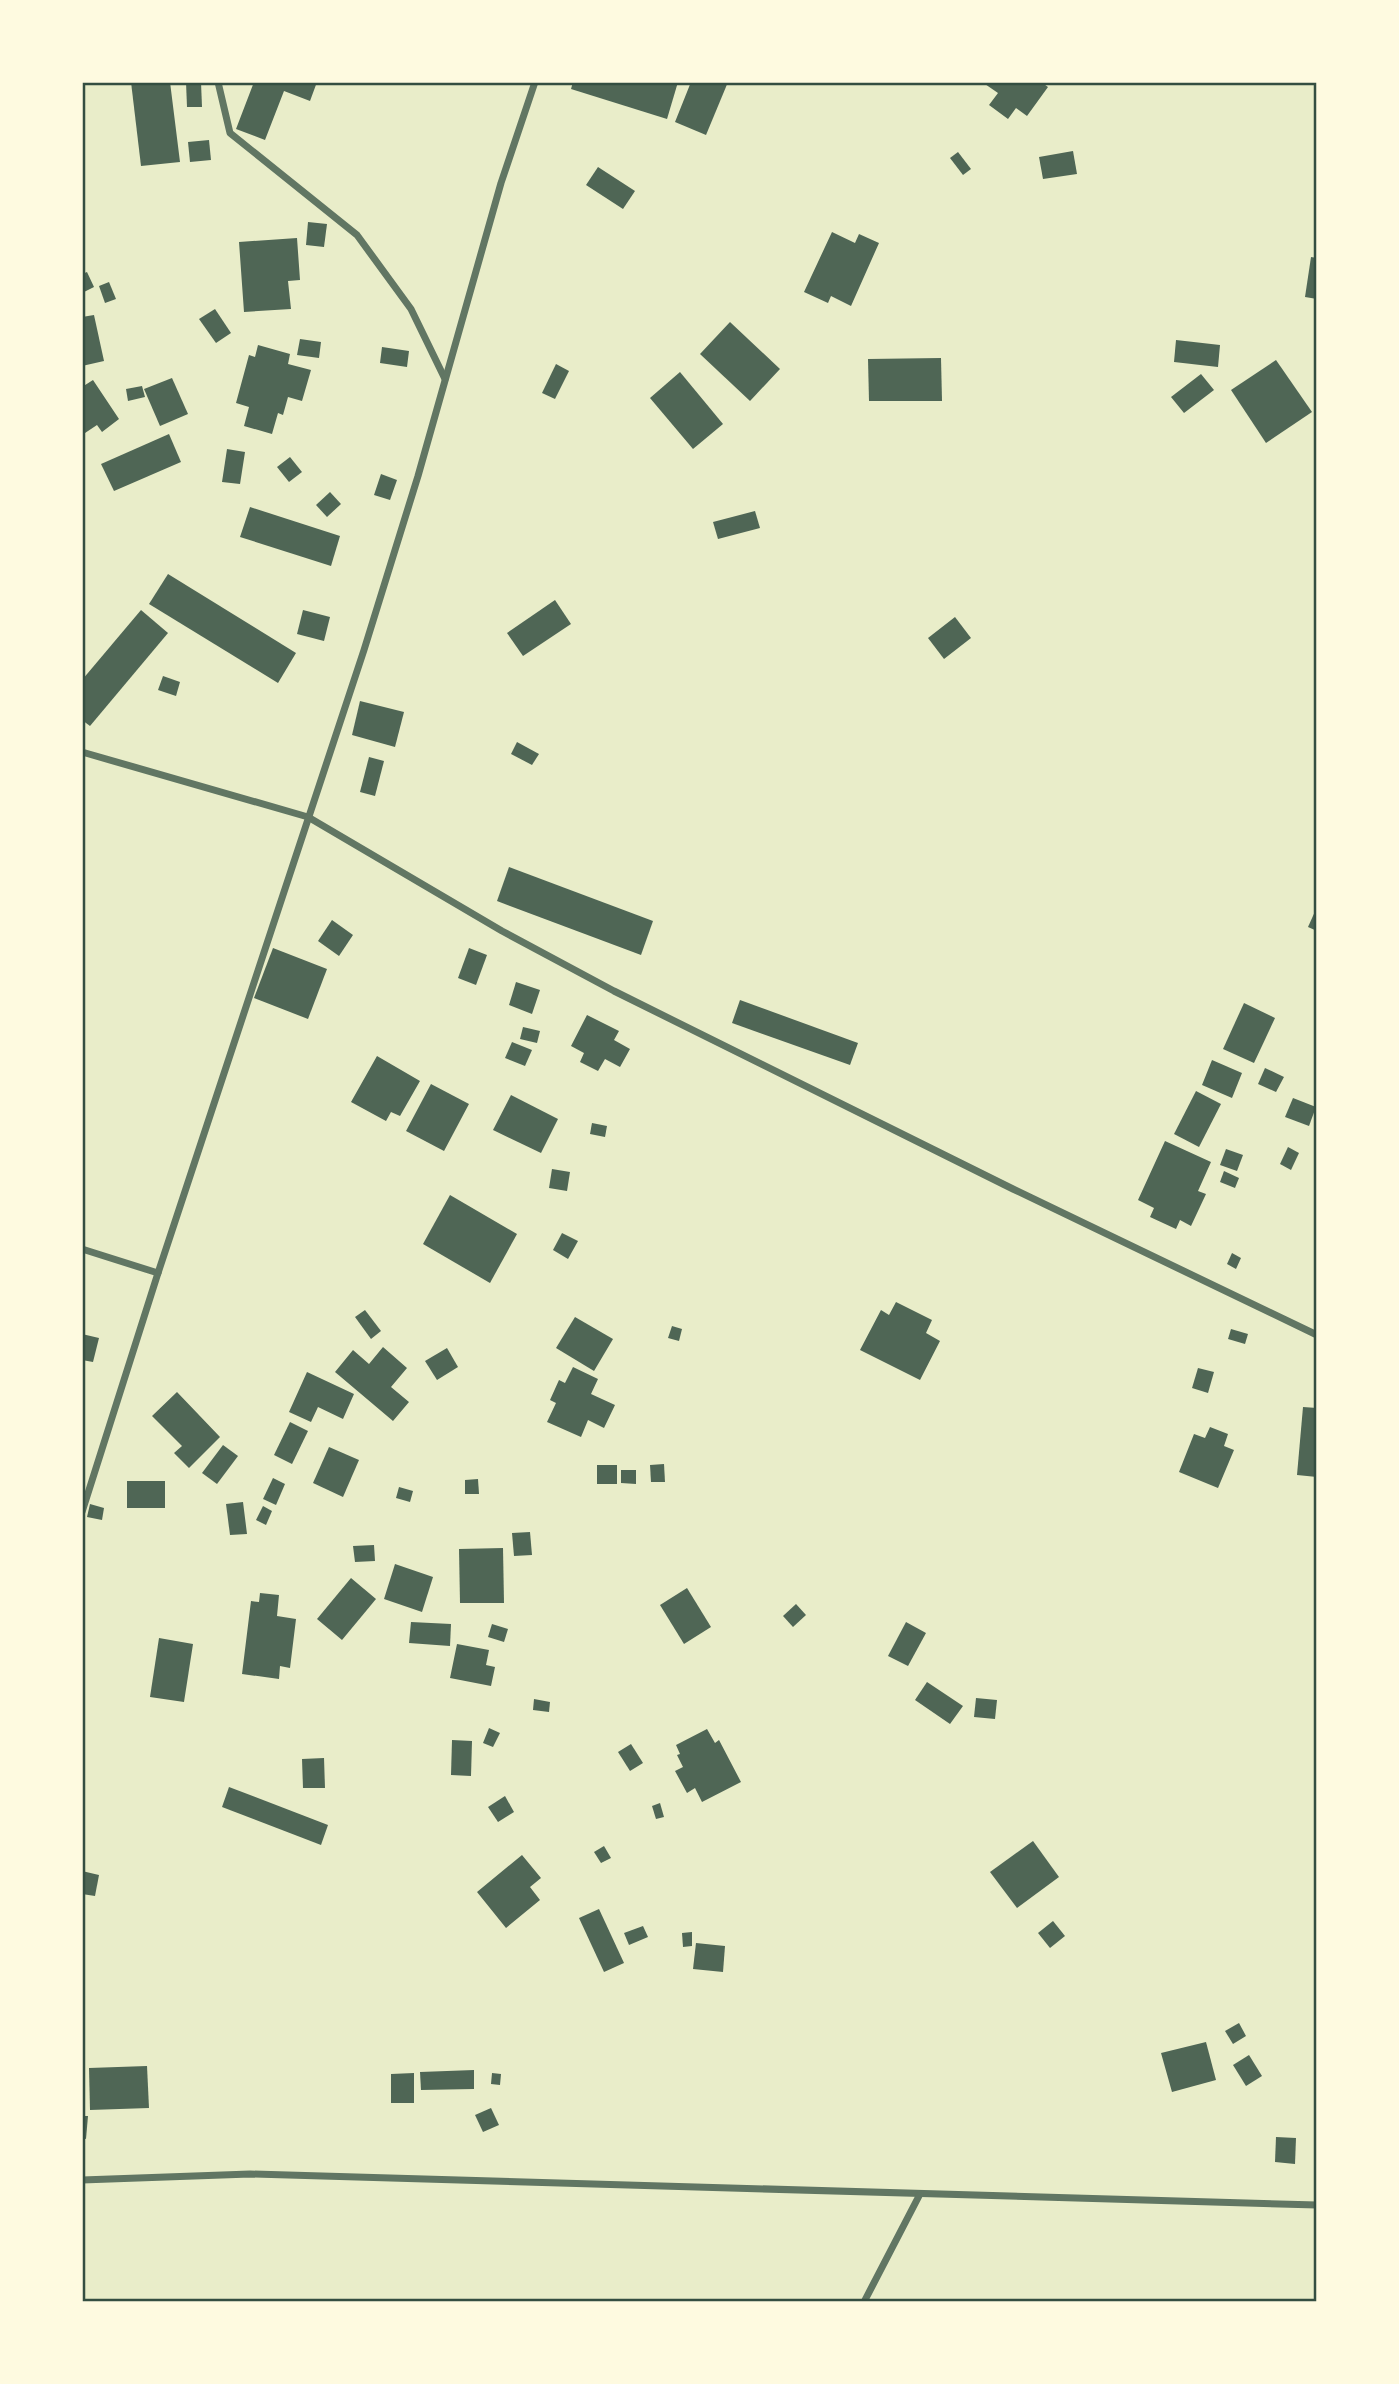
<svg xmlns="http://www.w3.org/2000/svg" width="1399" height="2384" font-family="Cabin,sans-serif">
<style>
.building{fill:#4f6655}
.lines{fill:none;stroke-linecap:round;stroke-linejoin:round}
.minor{stroke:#617663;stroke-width:7}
.neatline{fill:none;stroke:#344e41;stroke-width:2.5}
</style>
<rect width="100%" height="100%" fill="#e9edc9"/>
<g class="building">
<path d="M131,82H170L180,162L141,166Z"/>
<path d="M186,82H201L202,107H187Z"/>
<path d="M254,82H317L310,101L284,91L265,140L236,129Z"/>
<path d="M573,82H678L667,119L571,89Z"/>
<path d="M691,82H728L706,135L675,122Z"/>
<path d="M982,82H1041L1048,87L1027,116L1016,108L1008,119L989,105L998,93Z"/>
<path d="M209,140L211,160L190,162L188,142Z"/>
<path d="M1073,151L1077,174L1043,179L1039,157Z"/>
<path d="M958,152L971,169L963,175L950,158Z"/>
<path d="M598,167L635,191L623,209L586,185Z"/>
<path d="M308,222L327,224L324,247L306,245Z"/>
<path d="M832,232L855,243L859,234L879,243L851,306L831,296L828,303L804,292Z"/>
<path d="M297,238L300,280L288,281L291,309L244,312L239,242Z"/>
<path d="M1311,257L1317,258V299L1305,297Z"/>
<path d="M87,272L94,287L82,293V274Z"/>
<path d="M109,282L116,299L105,303L99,286Z"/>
<path d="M215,309L231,333L216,343L199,319Z"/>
<path d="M94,315L104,361L82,366V317Z"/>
<path d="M730,322L780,369L750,401L700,354Z"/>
<path d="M300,339L321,342L319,358L297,355Z"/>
<path d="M1176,340L1220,345L1218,367L1174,362Z"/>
<path d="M258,345L290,354L288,364L311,370L302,401L288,397L283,415L278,413L272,434L244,426L249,407L236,403L249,355L255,357Z"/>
<path d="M382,347L409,351L407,367L380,363Z"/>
<path d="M941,358L942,401H869L868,359Z"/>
<path d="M1276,360L1312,412L1266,443L1231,390Z"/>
<path d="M556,364L569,371L555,399L542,393Z"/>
<path d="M680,372L723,424L693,449L650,398Z"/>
<path d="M1201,374L1214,390L1184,413L1171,397Z"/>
<path d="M172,378L188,414L160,426L144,389Z"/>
<path d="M93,380L119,419L102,432L97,425L82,435V387Z"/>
<path d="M142,386L145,397L128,401L126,389Z"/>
<path d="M169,434L181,462L114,491L101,464Z"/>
<path d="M227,449L245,452L240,484L222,482Z"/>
<path d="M290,457L302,472L289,482L277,467Z"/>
<path d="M381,474L397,480L390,500L374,495Z"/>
<path d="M330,492L341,504L327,517L316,505Z"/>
<path d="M250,507L340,536L331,566L240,537Z"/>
<path d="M755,511L760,528L718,539L713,522Z"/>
<path d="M168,574L296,653L278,683L149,604Z"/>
<path d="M555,600L571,624L523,656L507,633Z"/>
<path d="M141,610L168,633L90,726L82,720V680Z"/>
<path d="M303,610L330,617L324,641L297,634Z"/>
<path d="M955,617L971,638L944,659L928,638Z"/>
<path d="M163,676L180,682L176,696L158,690Z"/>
<path d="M360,701L404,712L395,747L352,735Z"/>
<path d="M517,742L539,754L532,765L511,754Z"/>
<path d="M369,757L384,761L375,796L360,792Z"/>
<path d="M509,867L653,921L641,955L497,901Z"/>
<path d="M1317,907V931L1308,927Z"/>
<path d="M332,920L353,935L339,956L318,941Z"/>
<path d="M273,948L327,969L308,1019L254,998Z"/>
<path d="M469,948L487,955L476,985L458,978Z"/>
<path d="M516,982L540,990L532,1014L509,1005Z"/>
<path d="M740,1000L858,1043L850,1065L732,1023Z"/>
<path d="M1244,1003L1275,1018L1254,1063L1223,1049Z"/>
<path d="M587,1015L619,1031L614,1040L630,1049L620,1067L605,1059L598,1071L580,1062L584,1053L571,1046Z"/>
<path d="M523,1027L540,1031L537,1043L520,1039Z"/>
<path d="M512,1042L532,1050L525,1066L505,1058Z"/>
<path d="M377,1056L420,1081L400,1116L391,1112L386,1121L351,1102Z"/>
<path d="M1212,1060L1242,1073L1232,1098L1202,1085Z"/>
<path d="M1265,1068L1284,1077L1276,1092L1258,1084Z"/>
<path d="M431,1084L469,1104L444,1151L406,1131Z"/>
<path d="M1196,1091L1221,1104L1199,1147L1174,1134Z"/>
<path d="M511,1095L558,1119L541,1153L493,1130Z"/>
<path d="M1293,1098L1316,1107L1309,1126L1285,1117Z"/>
<path d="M592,1123L607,1126L605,1137L590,1134Z"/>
<path d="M1165,1141L1211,1162L1198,1191L1206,1194L1191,1226L1180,1220L1176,1229L1150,1217L1154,1208L1138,1200Z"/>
<path d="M1288,1147L1299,1153L1291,1170L1280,1164Z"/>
<path d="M1226,1149L1243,1155L1237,1171L1220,1165Z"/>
<path d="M552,1169L570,1172L567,1191L549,1188Z"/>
<path d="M1224,1171L1239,1178L1235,1188L1220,1182Z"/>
<path d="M450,1195L517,1234L490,1283L423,1244Z"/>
<path d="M562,1233L578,1241L568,1259L553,1250Z"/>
<path d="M1232,1253L1241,1258L1236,1269L1227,1264Z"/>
<path d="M896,1302L932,1320L926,1333L940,1341L920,1380L860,1350L881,1310L889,1315Z"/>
<path d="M365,1310L381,1331L371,1339L355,1317Z"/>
<path d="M575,1317L613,1339L594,1371L556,1348Z"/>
<path d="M672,1326L682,1329L679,1341L668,1338Z"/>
<path d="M1231,1329L1248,1334L1245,1344L1228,1339Z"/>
<path d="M82,1334L99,1338L93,1362L82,1360Z"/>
<path d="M383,1347L407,1368L391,1387L409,1402L393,1421L335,1372L353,1350L369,1364Z"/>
<path d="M447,1348L458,1367L437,1380L425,1361Z"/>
<path d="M573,1367L598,1379L591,1394L615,1405L604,1428L588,1420L581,1437L547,1422L556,1403L550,1400L559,1380L565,1383Z"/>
<path d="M1198,1368L1214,1372L1208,1393L1192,1388Z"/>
<path d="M307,1372L354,1394L343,1419L318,1407L311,1422L289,1412Z"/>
<path d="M177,1392L220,1437L189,1468L174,1453L182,1446L152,1416Z"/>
<path d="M1303,1407L1317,1408V1477L1297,1475Z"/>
<path d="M290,1422L308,1431L292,1464L274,1455Z"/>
<path d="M1210,1427L1228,1434L1224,1446L1234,1450L1218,1488L1179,1472L1194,1434L1205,1438Z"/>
<path d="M223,1445L238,1456L217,1484L202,1473Z"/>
<path d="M329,1447L359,1460L343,1497L313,1483Z"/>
<path d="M664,1464L665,1482H651L650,1465Z"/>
<rect x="597" y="1465" width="20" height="19"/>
<path d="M621,1470H636V1484L621,1483Z"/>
<path d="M273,1478L285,1484L276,1505L263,1499Z"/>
<path d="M478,1479L479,1494H465V1480Z"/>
<rect x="127" y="1481" width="38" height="27"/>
<path d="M399,1487L413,1491L410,1502L396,1498Z"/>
<path d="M243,1502L247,1534L230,1535L226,1504Z"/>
<path d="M90,1504L104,1508L102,1520L87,1517Z"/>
<path d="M263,1506L272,1511L266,1525L256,1520Z"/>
<path d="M530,1532L532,1555L514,1556L512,1533Z"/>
<path d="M374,1545L375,1561L355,1562L353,1546Z"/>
<path d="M503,1548L504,1603H460L459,1549Z"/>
<path d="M395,1564L433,1577L422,1612L384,1599Z"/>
<path d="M351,1578L376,1599L342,1640L317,1619Z"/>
<path d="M687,1588L711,1627L684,1644L660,1605Z"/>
<path d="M260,1593L279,1595L277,1616L296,1619L290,1668L280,1666L279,1679L242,1674L251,1601L259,1602Z"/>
<path d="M796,1604L806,1615L793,1627L783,1616Z"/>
<path d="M411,1622L451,1624L450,1646L409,1643Z"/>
<path d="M906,1622L926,1633L908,1666L888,1656Z"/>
<path d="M492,1624L508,1629L504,1642L488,1637Z"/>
<path d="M159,1638L193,1644L184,1702L150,1697Z"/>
<path d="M457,1644L489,1650L486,1665L495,1667L491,1686L450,1678Z"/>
<path d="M927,1682L963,1706L950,1724L915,1700Z"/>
<path d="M976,1698L997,1700L995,1719L974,1717Z"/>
<path d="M534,1699L550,1702L549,1712L533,1710Z"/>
<path d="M489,1728L500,1733L493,1747L483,1743Z"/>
<path d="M707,1729L715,1743L719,1740L741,1782L702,1802L695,1788L687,1793L675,1771L683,1767L677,1755L680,1754L676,1745Z"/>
<path d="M452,1740L472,1741L471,1776L451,1775Z"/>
<path d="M631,1744L643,1763L630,1771L618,1752Z"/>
<path d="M324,1758L325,1788H303L302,1759Z"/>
<path d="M229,1787L328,1825L321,1845L222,1807Z"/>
<path d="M505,1796L514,1812L498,1822L488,1807Z"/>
<path d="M660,1803L664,1817L656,1819L652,1806Z"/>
<path d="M1033,1841L1059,1877L1017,1908L990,1872Z"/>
<path d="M604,1846L611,1858L601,1863L594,1852Z"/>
<path d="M522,1855L541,1878L530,1887L540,1900L506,1928L477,1892Z"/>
<path d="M82,1871L99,1875L95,1896L82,1894Z"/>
<path d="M599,1909L624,1963L604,1972L579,1918Z"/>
<path d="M1053,1921L1065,1936L1050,1948L1038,1933Z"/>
<path d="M643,1926L648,1937L629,1945L624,1933Z"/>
<path d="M692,1932V1946L683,1947L682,1933Z"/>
<path d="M696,1943L725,1946L723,1972L693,1969Z"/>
<path d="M1239,2023L1246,2036L1233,2044L1225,2031Z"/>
<path d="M1206,2042L1216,2080L1172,2092L1161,2053Z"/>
<path d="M1249,2055L1262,2076L1246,2086L1233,2065Z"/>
<path d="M147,2066L149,2108L90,2110L89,2068Z"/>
<path d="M474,2070V2089L421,2090L420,2072Z"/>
<path d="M414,2073V2103H391V2074Z"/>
<path d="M492,2073L501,2074L500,2085L491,2084Z"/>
<path d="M491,2108L499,2125L483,2132L475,2115Z"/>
<path d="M82,2116H88L86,2139L82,2138Z"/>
<path d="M1276,2137L1296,2138L1295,2164L1275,2162Z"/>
</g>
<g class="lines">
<g class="minor">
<path d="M218,82L230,133L357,235L411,309L445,379"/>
<path d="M82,752L308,817L502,931L614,991L1013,1189L1317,1335"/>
<path d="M82,1249L158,1273"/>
<path d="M82,1512L158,1273L364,650L418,476L501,183L535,82"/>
<path d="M82,2180L250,2174L1317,2205"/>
<path d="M864,2302L920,2194"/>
</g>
</g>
<rect width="1399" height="2384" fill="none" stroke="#fefae0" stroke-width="168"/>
<rect x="84" y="84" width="1231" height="2216" class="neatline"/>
</svg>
